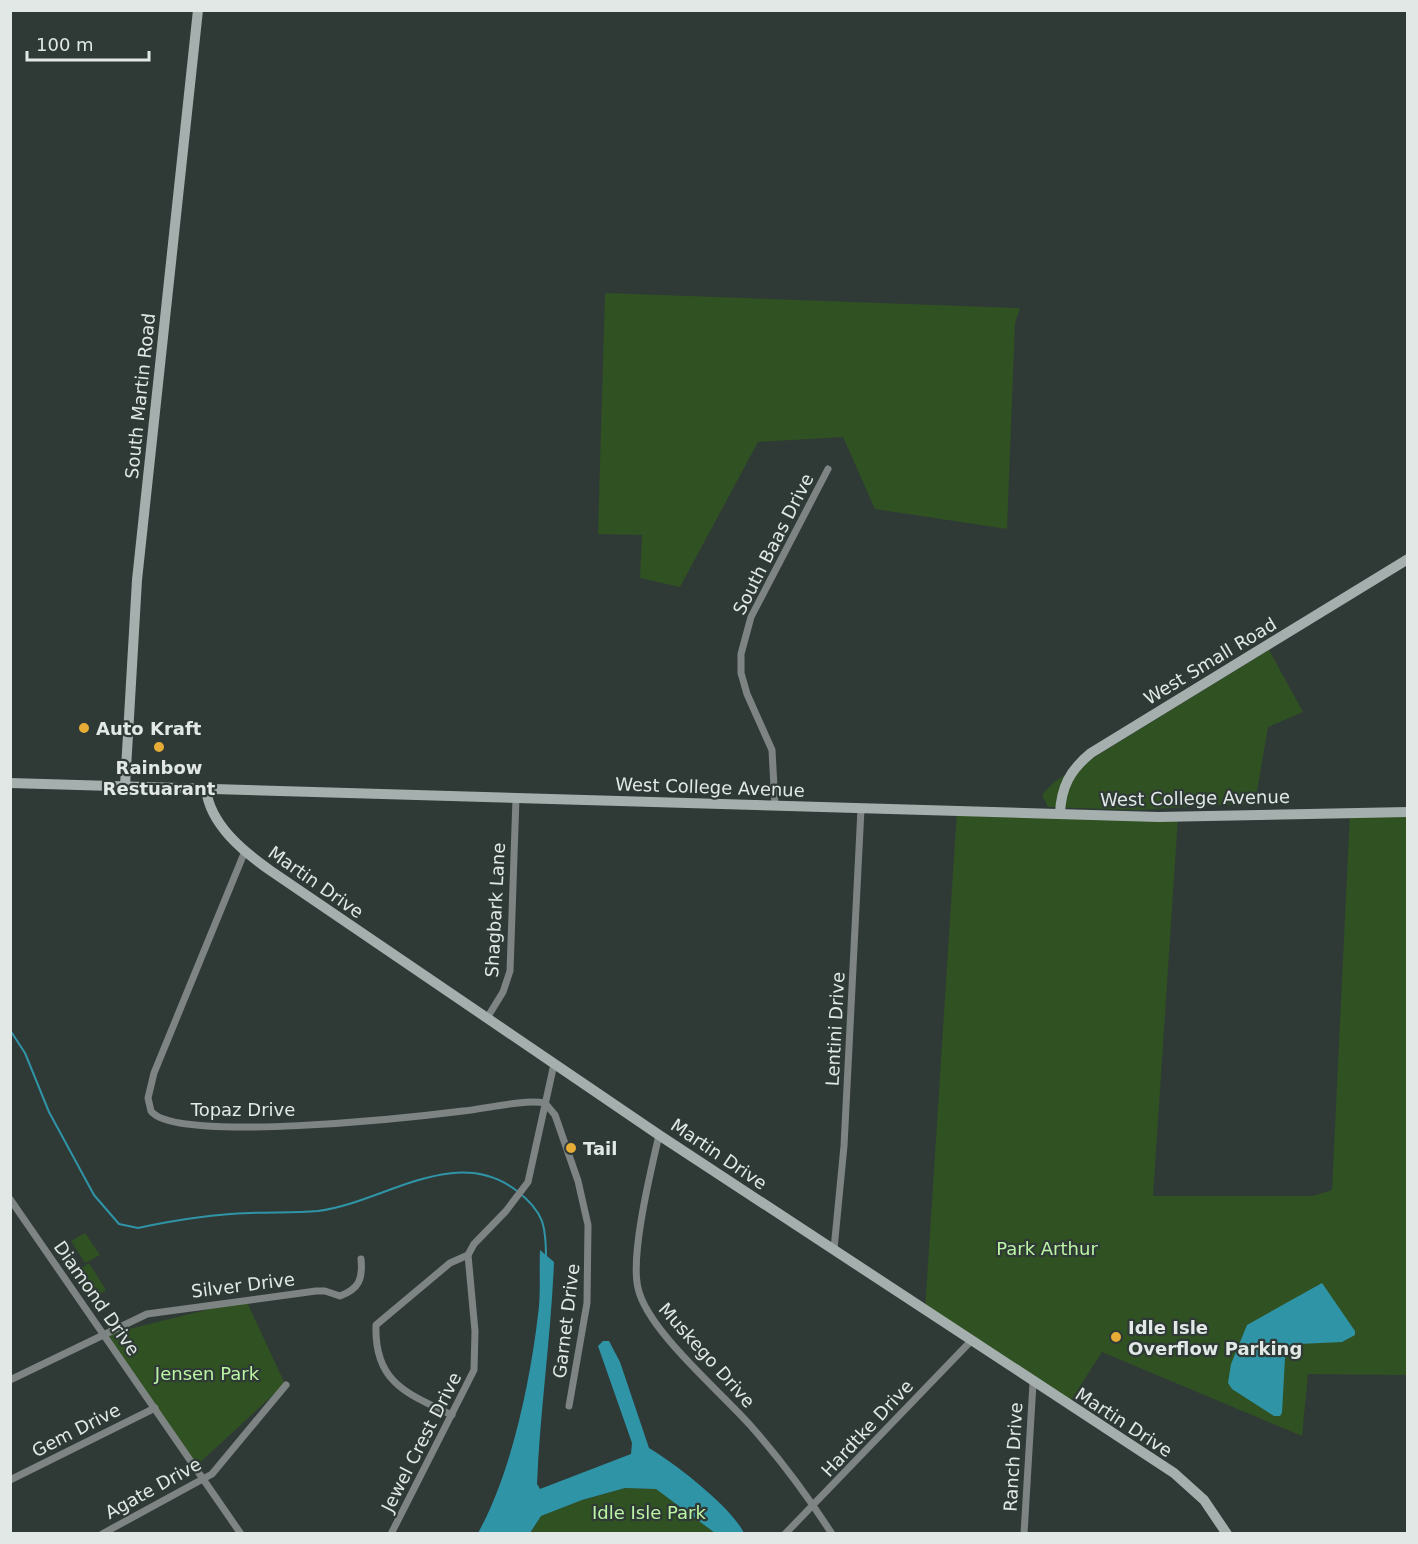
<svg xmlns="http://www.w3.org/2000/svg" width="1418" height="1544" font-family="'DejaVu Sans',sans-serif">
<style>
.green{fill:#305122}
.water{fill:#3094a7}
.lines{fill:none;stroke-linecap:round;stroke-linejoin:round}
.stream{stroke:#3094a7;stroke-width:2}
.street{stroke:#7e8483;stroke-width:7}
.secondary{stroke:#a5afae;stroke-width:10}
.poi-dot{fill:#e7ac36;stroke:#2f3a37;stroke-width:2}
.labels{text-anchor:middle;dominant-baseline:central;stroke-width:4.5;stroke-linejoin:round;paint-order:stroke}
.street-label{font-size:18px;fill:#e1e8e5;stroke:#2f3a37}
.poi-label{font-size:18px;font-weight:bold;fill:#e1e8e5;stroke:#2f3a37;text-anchor:start}
.park-label{font-size:18px;fill:#bbf5a4;stroke:#2f3a37}
</style>
<rect width="100%" height="100%" fill="#2f3a37"/>
<g class="green">
<path d="M605,293L1020,308L1015,323L1007,529L875,509L843,437L758,442L680,587L640,578L642,535L598,534Z"/>
<path d="M1269,650L1303,712L1268,727L1255,803L1137,810L1048,807L1042,795L1054,782Z"/>
<path d="M957,810L1178,817L1153,1196H1313L1332,1190L1350,812L1407,815V1375L1308,1374L1302,1436L1102,1352L1068,1405L925,1311Z"/>
<path d="M85,1233L100,1255L85,1263L71,1241Z"/>
<path d="M89,1263L106,1290L93,1299L76,1272Z"/>
<path d="M246,1300L285,1384L196,1466L105,1335Z"/>
<path d="M625,1488L656,1489L715,1533L530,1534L541,1516L582,1500Z"/>
</g>
<g class="water">
<path d="M540,1250L554,1262C551,1337 540,1410 537,1484L540,1489L631,1454L632,1443L598,1346L603,1341H609L620,1362L649,1448C676,1464 731,1507 744,1533H715L656,1489L625,1488L582,1500L541,1516L530,1533H478C511,1474 530,1383 538,1315C541,1294 539,1272 540,1250Z"/>
<path d="M1322,1283L1355,1331V1335L1342,1342L1299,1344L1290,1350L1285,1358L1282,1413L1280,1416H1274L1232,1389L1228,1383L1231,1364L1247,1325Z"/>
</g>
<g class="lines">
<path class="stream" d="M10,1030L25,1053L49,1112L94,1195L119,1224L138,1228C175,1220 212,1214 250,1213C273,1212 296,1213 318,1211C383,1203 455,1143 517,1191C544,1212 546,1226 546,1258"/>
<g class="street">
<path d="M775,806L772,750L747,694L741,673V654L751,617L828,469"/>
<path d="M245,851L154,1073L148,1098L151,1111C174,1144 416,1117 463,1111C485,1109 523,1099 545,1103L555,1115L578,1181L588,1225L587,1303L569,1406"/>
<path d="M487,1018L503,992L510,971L516,798"/>
<path d="M659,1135C651,1170 630,1255 638,1288C647,1330 720,1391 750,1425C780,1459 807,1495 832,1534"/>
<path d="M10,1199L241,1534"/>
<path d="M834,1249L844,1146L861,809"/>
<path d="M10,1380L147,1314L316,1291H325L340,1296C359,1289 363,1279 361,1259"/>
<path d="M452,1415C408,1394 374,1383 376,1325L450,1263L468,1255"/>
<path d="M10,1480L155,1408"/>
<path d="M102,1534L212,1474L286,1385"/>
<path d="M391,1534L474,1370L475,1331L468,1255L474,1244L506,1211L528,1182L554,1064"/>
<path d="M785,1534L970,1342"/>
<path d="M1024,1534L1033,1383"/>
</g>
<g class="secondary">
<path d="M10,783L1158,817L1408,812"/>
<path d="M125,786L137,580L198,10"/>
<path d="M206,789C210,825 244,852 271,871L659,1135L1174,1473L1204,1500L1227,1534"/>
<path d="M1060,814C1061,787 1070,770 1091,753L1408,559"/>
</g>
</g>
<g class="poi-dot">
<circle cx="84" cy="728" r="6"/>
<circle cx="159" cy="747" r="6"/>
<circle cx="571" cy="1148" r="6"/>
<circle cx="1116" cy="1337" r="6"/>
</g>
<g class="labels">
<g class="street-label">
<text transform="translate(140 396) rotate(-84)">South Martin Road</text>
<text transform="translate(773 544) rotate(-63)">South Baas Drive</text>
<text transform="translate(1210 661) rotate(-31)">West Small Road</text>
<text transform="translate(710 787) rotate(2)">West College Avenue</text>
<text transform="translate(1195 798) rotate(-1)">West College Avenue</text>
<text transform="translate(316 882) rotate(35)">Martin Drive</text>
<text transform="translate(495 910) rotate(-87)">Shagbark Lane</text>
<text transform="translate(835 1029) rotate(-87)">Lentini Drive</text>
<text x="243" y="1109">Topaz Drive</text>
<text transform="translate(719 1154) rotate(34)">Martin Drive</text>
<text transform="translate(243 1285) rotate(-7)">Silver Drive</text>
<text transform="translate(97 1298) rotate(55)">Diamond Drive</text>
<text transform="translate(566 1321) rotate(-83)">Garnet Drive</text>
<text transform="translate(707 1355) rotate(48)">Muskego Drive</text>
<text transform="translate(1124 1422) rotate(33)">Martin Drive</text>
<text transform="translate(867 1428) rotate(-47)">Hardtke Drive</text>
<text transform="translate(76 1430) rotate(-27)">Gem Drive</text>
<text transform="translate(421 1442) rotate(-63)">Jewel Crest Drive</text>
<text transform="translate(1013 1457) rotate(-87)">Ranch Drive</text>
<text transform="translate(153 1488) rotate(-29)">Agate Drive</text>
</g>
<g class="poi-label">
<text x="96" y="728">Auto Kraft</text>
<text x="159" y="767" text-anchor="middle">Rainbow<tspan x="159" dy="21">Restuarant</tspan></text>
<text x="583" y="1148">Tail</text>
<text x="1128" y="1327">Idle Isle<tspan x="1128" dy="21">Overflow Parking</tspan></text>
</g>
<g class="park-label">
<text x="1047" y="1248">Park Arthur</text>
<text x="207" y="1373">Jensen Park</text>
<text x="649" y="1512">Idle Isle Park</text>
</g>
</g>
<rect width="1418" height="1544" fill="none" stroke="#e1e8e5" stroke-width="24"/>
<path d="M27 51v9h122v-9" fill="none" stroke="#e1e8e5" stroke-width="3"/>
<text x="36" y="51" font-size="18" fill="#e1e8e5" stroke="#2f3a37" stroke-width="4.5" paint-order="stroke">100 m</text>
</svg>
